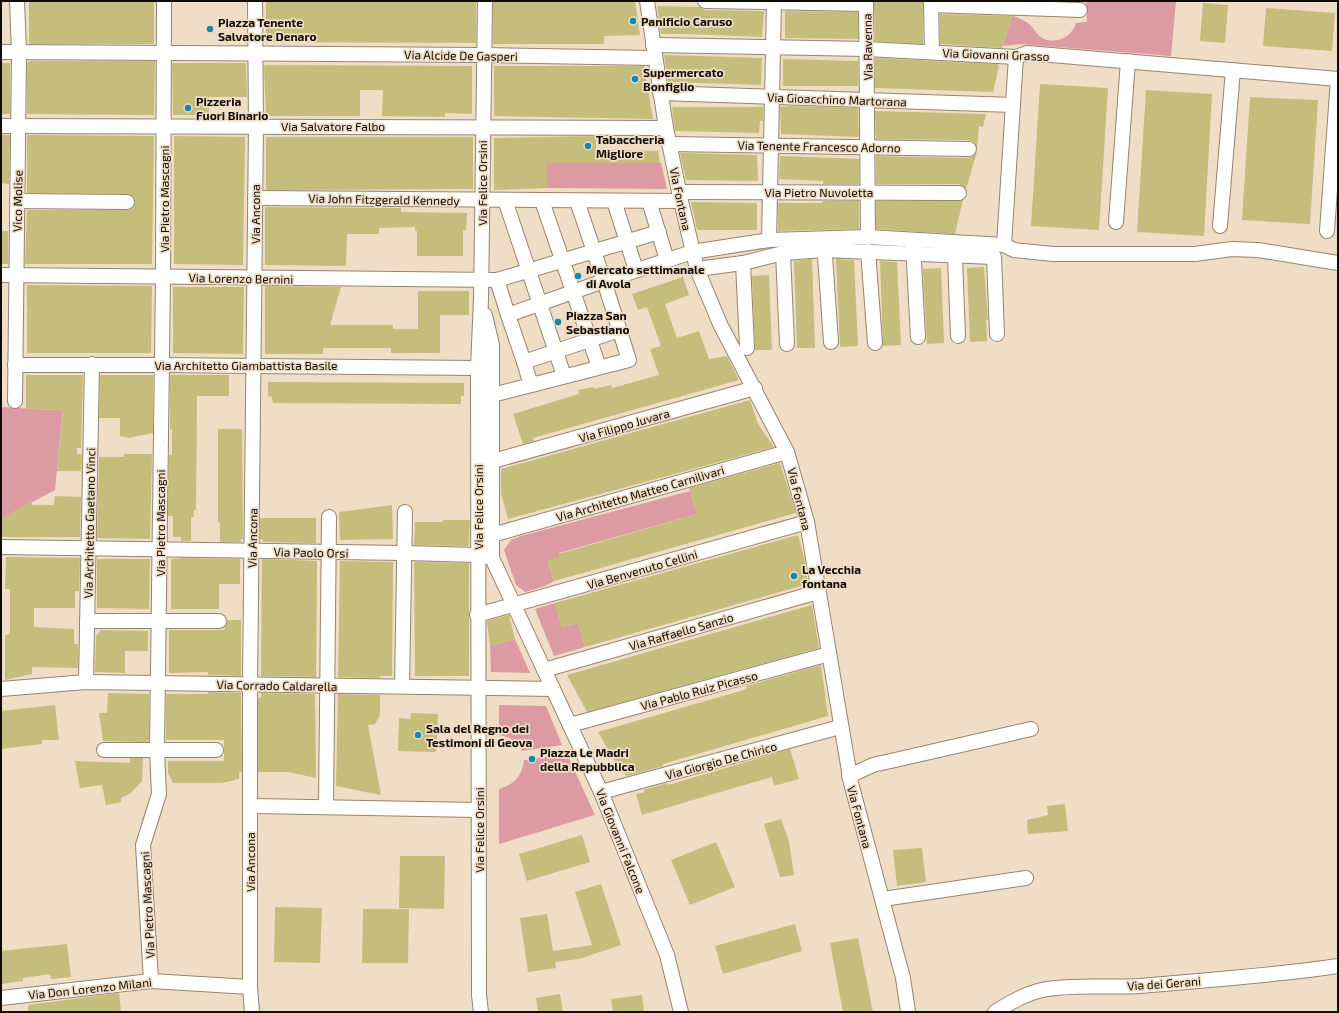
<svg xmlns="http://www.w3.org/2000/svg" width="1339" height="1013" font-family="'Exo 2',sans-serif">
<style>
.green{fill:#dc9aa3}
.building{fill:#c5bd7b}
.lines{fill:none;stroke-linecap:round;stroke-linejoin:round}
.minor-casing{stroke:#96846f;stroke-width:16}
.minor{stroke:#fff;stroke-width:14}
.poi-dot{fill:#1388ad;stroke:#f0ddc6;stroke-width:1.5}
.labels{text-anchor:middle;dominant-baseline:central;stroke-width:3.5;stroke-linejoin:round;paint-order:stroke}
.poi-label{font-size:12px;font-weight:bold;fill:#110b05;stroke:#f0ddc6;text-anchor:start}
.street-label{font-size:12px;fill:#110b05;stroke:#f0ddc6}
</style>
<rect width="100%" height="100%" fill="#f0ddc6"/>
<g class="green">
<path d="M1086,1H1176L1171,56L1020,44L1003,46L1012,15C1017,18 1025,20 1029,24C1034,28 1037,36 1044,39C1058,44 1073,36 1076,23L1087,22Z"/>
<path d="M547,163H661L667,189L547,188Z"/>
<path d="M1,407L53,410L63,407L55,490L1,519Z"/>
<path d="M690,491L697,514L559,553L560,557L548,562L554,581L545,586L525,592L516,585L504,550L511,540L521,536Z"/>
<path d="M555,603L562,627L578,623L585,647L554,656L535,609Z"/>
<path d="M515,639L530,673L491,672L490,646Z"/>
<path d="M499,705L546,706L562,745L522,751C516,741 510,737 499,735Z"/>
<path d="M567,754L595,815L499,844V789C515,784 522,776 524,760Z"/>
</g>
<g class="building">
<rect x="29" y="1" width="125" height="43"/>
<path d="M266,1H476V43L266,42Z"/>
<path d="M493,1H635L640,35L604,36V44H493Z"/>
<path d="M874,1H923V44L875,41Z"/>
<path d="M1203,3L1228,5L1225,43L1200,41Z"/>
<path d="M657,6L700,7L705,10L764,11L762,37L686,34H661Z"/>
<path d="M1266,8L1335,13L1332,51L1263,46Z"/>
<path d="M785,11L858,12V39L785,38Z"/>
<path d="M940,14L1012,16L1002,48L940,44Z"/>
<path d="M664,55L762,58L761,85L668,82Z"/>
<path d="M875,58L997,64L999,66L993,92L875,88Z"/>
<path d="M783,59L858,61V86H783Z"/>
<path d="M29,61H155L154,115L27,114V63Z"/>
<rect x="1" y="63" width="9" height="51"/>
<path d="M172,63H246L247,97H209V115H173Z"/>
<path d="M264,65L472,66V114L445,113V117L382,116L383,90H360V116H266Z"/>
<path d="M494,66H644L653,119L494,116Z"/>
<path d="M1040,84L1108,88L1099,230L1031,226Z"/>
<path d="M1146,90L1212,94L1204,236L1137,232Z"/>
<path d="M1250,97L1318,100L1310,224L1242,220Z"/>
<path d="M788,106L858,108L859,137L781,134L780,107Z"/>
<path d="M672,107H763V121H760L759,133L675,131Z"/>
<path d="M875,111L986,114L983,127L979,126L977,148L974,142L969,140L876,139Z"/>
<path d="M1,135H10L9,184L1,183Z"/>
<path d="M27,135L154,136L152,264H25L27,210H127L132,209L135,202L134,198L127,194L27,193Z"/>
<path d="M174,136L245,137L243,265L174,264Z"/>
<path d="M596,136V149L658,151L660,163H547V188L494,190V138Z"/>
<path d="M266,137H473V189L266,190Z"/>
<path d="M977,152L966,189L959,184H876V156L969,158L973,156Z"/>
<path d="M680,153L757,155L758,181L686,180Z"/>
<path d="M780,156L859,159V184H823V181L779,179Z"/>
<path d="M963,200L955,234L876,229V201Z"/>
<path d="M822,201H859V229L778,231V203H822Z"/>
<path d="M691,202L757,203V230H697Z"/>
<path d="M265,207L401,208V212L467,213L466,230H463V256H417V231H415V227L379,228V234H347L346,266L265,265Z"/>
<rect x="1" y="231" width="7" height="33"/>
<path d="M812,259L815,348H797L794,261Z"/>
<path d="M836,259L854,260L858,346L840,347Z"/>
<path d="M880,261L897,262L901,345L883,346Z"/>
<path d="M984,267L988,320H986L987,341L970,342L967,268Z"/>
<path d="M941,268L944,343L927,344L923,269Z"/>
<path d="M769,275L772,350H755L752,276Z"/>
<path d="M683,277L689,295L665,304L677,338L699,331L709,359L727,356L739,380L533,438L534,441L523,444L513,414L579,394L578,390L594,387V389L611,385L612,388L659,375L650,349L661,346L647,307L638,310L632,294Z"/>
<path d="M27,285L152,286L151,353H27Z"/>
<path d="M265,286L341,287L330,325H393V329H418V291H469V315H440V353H391V348H323V354H265Z"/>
<path d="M173,287H244L243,354L173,353Z"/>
<path d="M26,375H83L81,448H77V454H81L82,457L81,471H57L63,410L26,409Z"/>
<path d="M100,375H153V433L128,438L120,436V418H99Z"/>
<path d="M170,375H229V396H197L196,510H194V517H191V541H181V537H173V516H168L169,455H172V429H170Z"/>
<path d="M268,382L464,383V396H461V404L273,403L272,397L268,396Z"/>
<path d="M750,400L758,424L774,447L508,519L501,493V469Z"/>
<path d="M218,429H242L243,539H241V542H220V523L218,522Z"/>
<path d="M124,454H152L150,539L97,538L99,457H124Z"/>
<path d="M780,463L796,513L554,581L548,561L560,557L559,554L697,514L689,488Z"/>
<path d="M55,496L81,497L80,537H1V519L32,501V505H54Z"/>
<path d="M392,505L393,539L340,540L339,512Z"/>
<path d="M260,518H316V543L263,542V540L260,539Z"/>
<path d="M443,520H470L469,546L414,545L415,522H443Z"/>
<path d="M798,535L805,561L808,584L585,647L578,623L562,627L555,603Z"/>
<path d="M6,557L80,558L79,591H75V608H34V627L74,629V644H78V668L32,667V674L5,680V635L10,634V589H5Z"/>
<path d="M183,558L240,559V584H219V609H171V559Z"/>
<path d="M97,559H150L149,609L97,608Z"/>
<path d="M262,559L317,561L316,677L261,676Z"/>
<path d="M340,561L393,562L392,676H380V678L338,677Z"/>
<path d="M414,562L469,563V676H415Z"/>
<path d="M812,605L819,648L587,712L567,675Z"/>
<path d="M509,615L515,639L490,646L487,621Z"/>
<path d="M227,620H241V676L208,675V672L169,673V630H224Z"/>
<path d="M101,630L148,631V651H125V673L95,672L96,636Z"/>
<path d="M821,665L828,716L663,764V766L627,776L620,770L598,732L747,689L746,686Z"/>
<path d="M208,692L241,693L242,772H239V779L222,783H173L168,773V761H224V740H166V694H208Z"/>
<path d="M108,693L149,694V740L147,742L103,741L99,713H107Z"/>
<path d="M261,693L315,694L316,778L288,772H258V698H261Z"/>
<path d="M338,694L380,695V715L375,724L368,725L381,795L336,786Z"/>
<path d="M55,705L59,740H42V744L1,749V711Z"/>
<path d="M411,713L438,714L436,752L398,751L399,718L410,719Z"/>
<path d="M790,749L799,779L774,786L772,777L642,815L636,794L645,792L643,790L668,783V785Z"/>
<path d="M130,758H143L142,781L131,793L121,798V802L106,805L102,785L80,788L75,761L130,763Z"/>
<path d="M1065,804L1068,831L1028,834L1027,820L1048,815L1047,806Z"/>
<path d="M781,819L789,841L794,875L780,877L764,824Z"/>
<path d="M582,835L590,862L527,881L519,854Z"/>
<path d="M716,842L735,887L690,905L671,860Z"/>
<path d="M922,848L926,882L897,886L893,850Z"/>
<path d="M400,856H445L444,909L399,908Z"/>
<path d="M601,884L621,945L579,959L555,962L556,968L528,972L520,918L547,914L553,951L592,945L575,892Z"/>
<path d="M275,907L322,908L320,963L274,962Z"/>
<path d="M363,909H409L408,963H362Z"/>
<path d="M795,924L802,951L723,974L715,946Z"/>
<path d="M858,938L873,1012H843L830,943Z"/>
<path d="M67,944L71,977L51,979L50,974L23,978V981L1,984V951Z"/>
<path d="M119,993L121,1012H28V1005Z"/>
<path d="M560,994L563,1012H538L536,998Z"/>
<path d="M642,995L644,1012H613L611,999Z"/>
</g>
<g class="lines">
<defs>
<g id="minor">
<path d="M647,1L666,128L681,201L697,269L720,324L787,452L807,522L851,783L903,978L908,1012"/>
<path d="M705,1L866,4"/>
<path d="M866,1L868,237"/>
<path d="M931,1L932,52"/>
<path d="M931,5L1080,10"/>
<path d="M653,45L867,49L1016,57L1027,53L1338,79L1327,231"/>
<path d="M1,52L483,55L654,58"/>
<path d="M660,93L1013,105"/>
<path d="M1,126L666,128"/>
<path d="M669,144L969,149"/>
<path d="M679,192L959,193"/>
<path d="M255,198L681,201"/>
<path d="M505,200L564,376"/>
<path d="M17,201L127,202"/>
<path d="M542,201L599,367"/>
<path d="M614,201L636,270"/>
<path d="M649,201L667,260"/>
<path d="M1116,222L1128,61"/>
<path d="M1220,226L1233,70"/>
<path d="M769,240L774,2"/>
<path d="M824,242L831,342"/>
<path d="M913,244L918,337"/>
<path d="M1004,245L1016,57"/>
<path d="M868,251L875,343"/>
<path d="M783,253L787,344"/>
<path d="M955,257L958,336"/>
<path d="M743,263L747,348"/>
<path d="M697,269L743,263L783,253L824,250L994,257L997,334"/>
<path d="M1,275L497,280L508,315"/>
<path d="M497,280L659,232"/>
<path d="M485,315L492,345V558"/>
<path d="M524,362L508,315L604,281L577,201"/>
<path d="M15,365H161L478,368"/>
<path d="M531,385L524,362L619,330"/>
<path d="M492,395L629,360L604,281L692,252L769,240L868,237L1004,245L1014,250L1053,254H1195L1232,249L1258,250L1338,263"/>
<path d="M15,401L19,53L17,1"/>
<path d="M493,461L755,388"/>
<path d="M492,535L787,452"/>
<path d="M1,547L405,553L477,555L492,558L601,792L667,955L681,1012"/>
<path d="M477,615L807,522"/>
<path d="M87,621H219"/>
<path d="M544,670L818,592"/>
<path d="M86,682L92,364"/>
<path d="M402,686L405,512"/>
<path d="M1,689L86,682L553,689"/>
<path d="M570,725L829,654"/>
<path d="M104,750H216"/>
<path d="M849,776L873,765L1031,729"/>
<path d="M601,792L840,727"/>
<path d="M250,806L478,810"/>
<path d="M326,807L329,517"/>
<path d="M883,899L1026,878"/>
<path d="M151,981L143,845L159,794L157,750L163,277L164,1"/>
<path d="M1,998L151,981L250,987"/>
<path d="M252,1012L250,987V685L256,126L255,1"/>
<path d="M481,1012L479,995L478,368L481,299L485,1"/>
<path d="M995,1012C1011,1002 1028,992 1047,989C1077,984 1108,988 1139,986C1205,980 1272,976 1338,966"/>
</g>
</defs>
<use href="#minor" class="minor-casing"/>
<use href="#minor" class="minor"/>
</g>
<g class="poi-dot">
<circle cx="633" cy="21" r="4"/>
<circle cx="210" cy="29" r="4"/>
<circle cx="635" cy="79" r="4"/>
<circle cx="188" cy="108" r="4"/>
<circle cx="588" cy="146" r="4"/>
<circle cx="578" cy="276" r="4"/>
<circle cx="558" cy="322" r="4"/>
<circle cx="794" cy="576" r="4"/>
<circle cx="418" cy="735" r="4"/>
<circle cx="532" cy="759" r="4"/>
</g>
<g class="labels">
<g class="poi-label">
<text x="641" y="21">Panificio Caruso</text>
<text x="218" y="22">Piazza Tenente<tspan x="218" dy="14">Salvatore Denaro</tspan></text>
<text x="643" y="72">Supermercato<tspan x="643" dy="14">Bonfiglio</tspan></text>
<text x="196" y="101">Pizzeria<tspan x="196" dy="14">Fuori Binario</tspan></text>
<text x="596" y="139">Tabaccheria<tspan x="596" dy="14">Migliore</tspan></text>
<text x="586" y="269">Mercato settimanale<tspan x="586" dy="14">di Avola</tspan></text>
<text x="566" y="315">Piazza San<tspan x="566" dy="14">Sebastiano</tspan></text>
<text x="802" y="569">La Vecchia<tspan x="802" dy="14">fontana</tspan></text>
<text x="426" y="728">Sala del Regno dei<tspan x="426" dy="14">Testimoni di Geova</tspan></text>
<text x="540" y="752">Piazza Le Madri<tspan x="540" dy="14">della Repubblica</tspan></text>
</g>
<g class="street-label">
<text transform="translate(867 47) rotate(-91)">Via Ravenna</text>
<text transform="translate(996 54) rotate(2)">Via Giovanni Grasso</text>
<text transform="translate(461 55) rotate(1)">Via Alcide De Gasperi</text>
<text transform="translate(837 99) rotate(2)">Via Gioacchino Martorana</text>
<text x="333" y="126">Via Salvatore Falbo</text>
<text transform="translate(819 146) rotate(1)">Via Tenente Francesco Adorno</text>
<text transform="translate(482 183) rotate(-90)">Via Felice Orsini</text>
<text x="819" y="192">Via Pietro Nuvoletta</text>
<text transform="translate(164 199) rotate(-90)">Via Pietro Mascagni</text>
<text transform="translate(384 199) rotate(1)">Via John Fitzgerald Kennedy</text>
<text transform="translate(681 199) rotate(78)">Via Fontana</text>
<text transform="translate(17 201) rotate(-89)">Vico Molise</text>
<text transform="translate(255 214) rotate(-90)">Via Ancona</text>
<text transform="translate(241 278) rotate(1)">Via Lorenzo Bernini</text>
<text x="246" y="365">Via Architetto Giambattista Basile</text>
<text transform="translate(624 425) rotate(-16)">Via Filippo Juvara</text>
<text transform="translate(640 493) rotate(-16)">Via Architetto Matteo Carnilivari</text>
<text transform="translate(800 499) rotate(76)">Via Fontana</text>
<text transform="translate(478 507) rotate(-90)">Via Felice Orsini</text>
<text transform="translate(89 523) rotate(-89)">Via Architetto Gaetano Vinci</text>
<text transform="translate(160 523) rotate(-90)">Via Pietro Mascagni</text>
<text transform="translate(252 538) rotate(-89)">Via Ancona</text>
<text transform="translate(311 552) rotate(1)">Via Paolo Orsi</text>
<text transform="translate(642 569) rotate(-16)">Via Benvenuto Cellini</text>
<text transform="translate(681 631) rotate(-16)">Via Raffaello Sanzio</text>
<text transform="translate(277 685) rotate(1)">Via Corrado Caldarella</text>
<text transform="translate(699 690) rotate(-15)">Via Pablo Ruiz Picasso</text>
<text transform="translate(721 760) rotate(-15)">Via Giorgio De Chirico</text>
<text transform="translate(860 817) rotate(75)">Via Fontana</text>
<text transform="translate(479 830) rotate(-90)">Via Felice Orsini</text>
<text transform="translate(621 841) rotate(68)">Via Giovanni Falcone</text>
<text transform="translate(250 862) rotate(-90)">Via Ancona</text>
<text transform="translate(147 905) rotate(-93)">Via Pietro Mascagni</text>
<text transform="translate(1164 983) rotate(-4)">Via dei Gerani</text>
<text transform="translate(90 988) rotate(-6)">Via Don Lorenzo Milani</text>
</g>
</g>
<rect width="1339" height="1013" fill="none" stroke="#110b05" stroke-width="4"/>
</svg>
